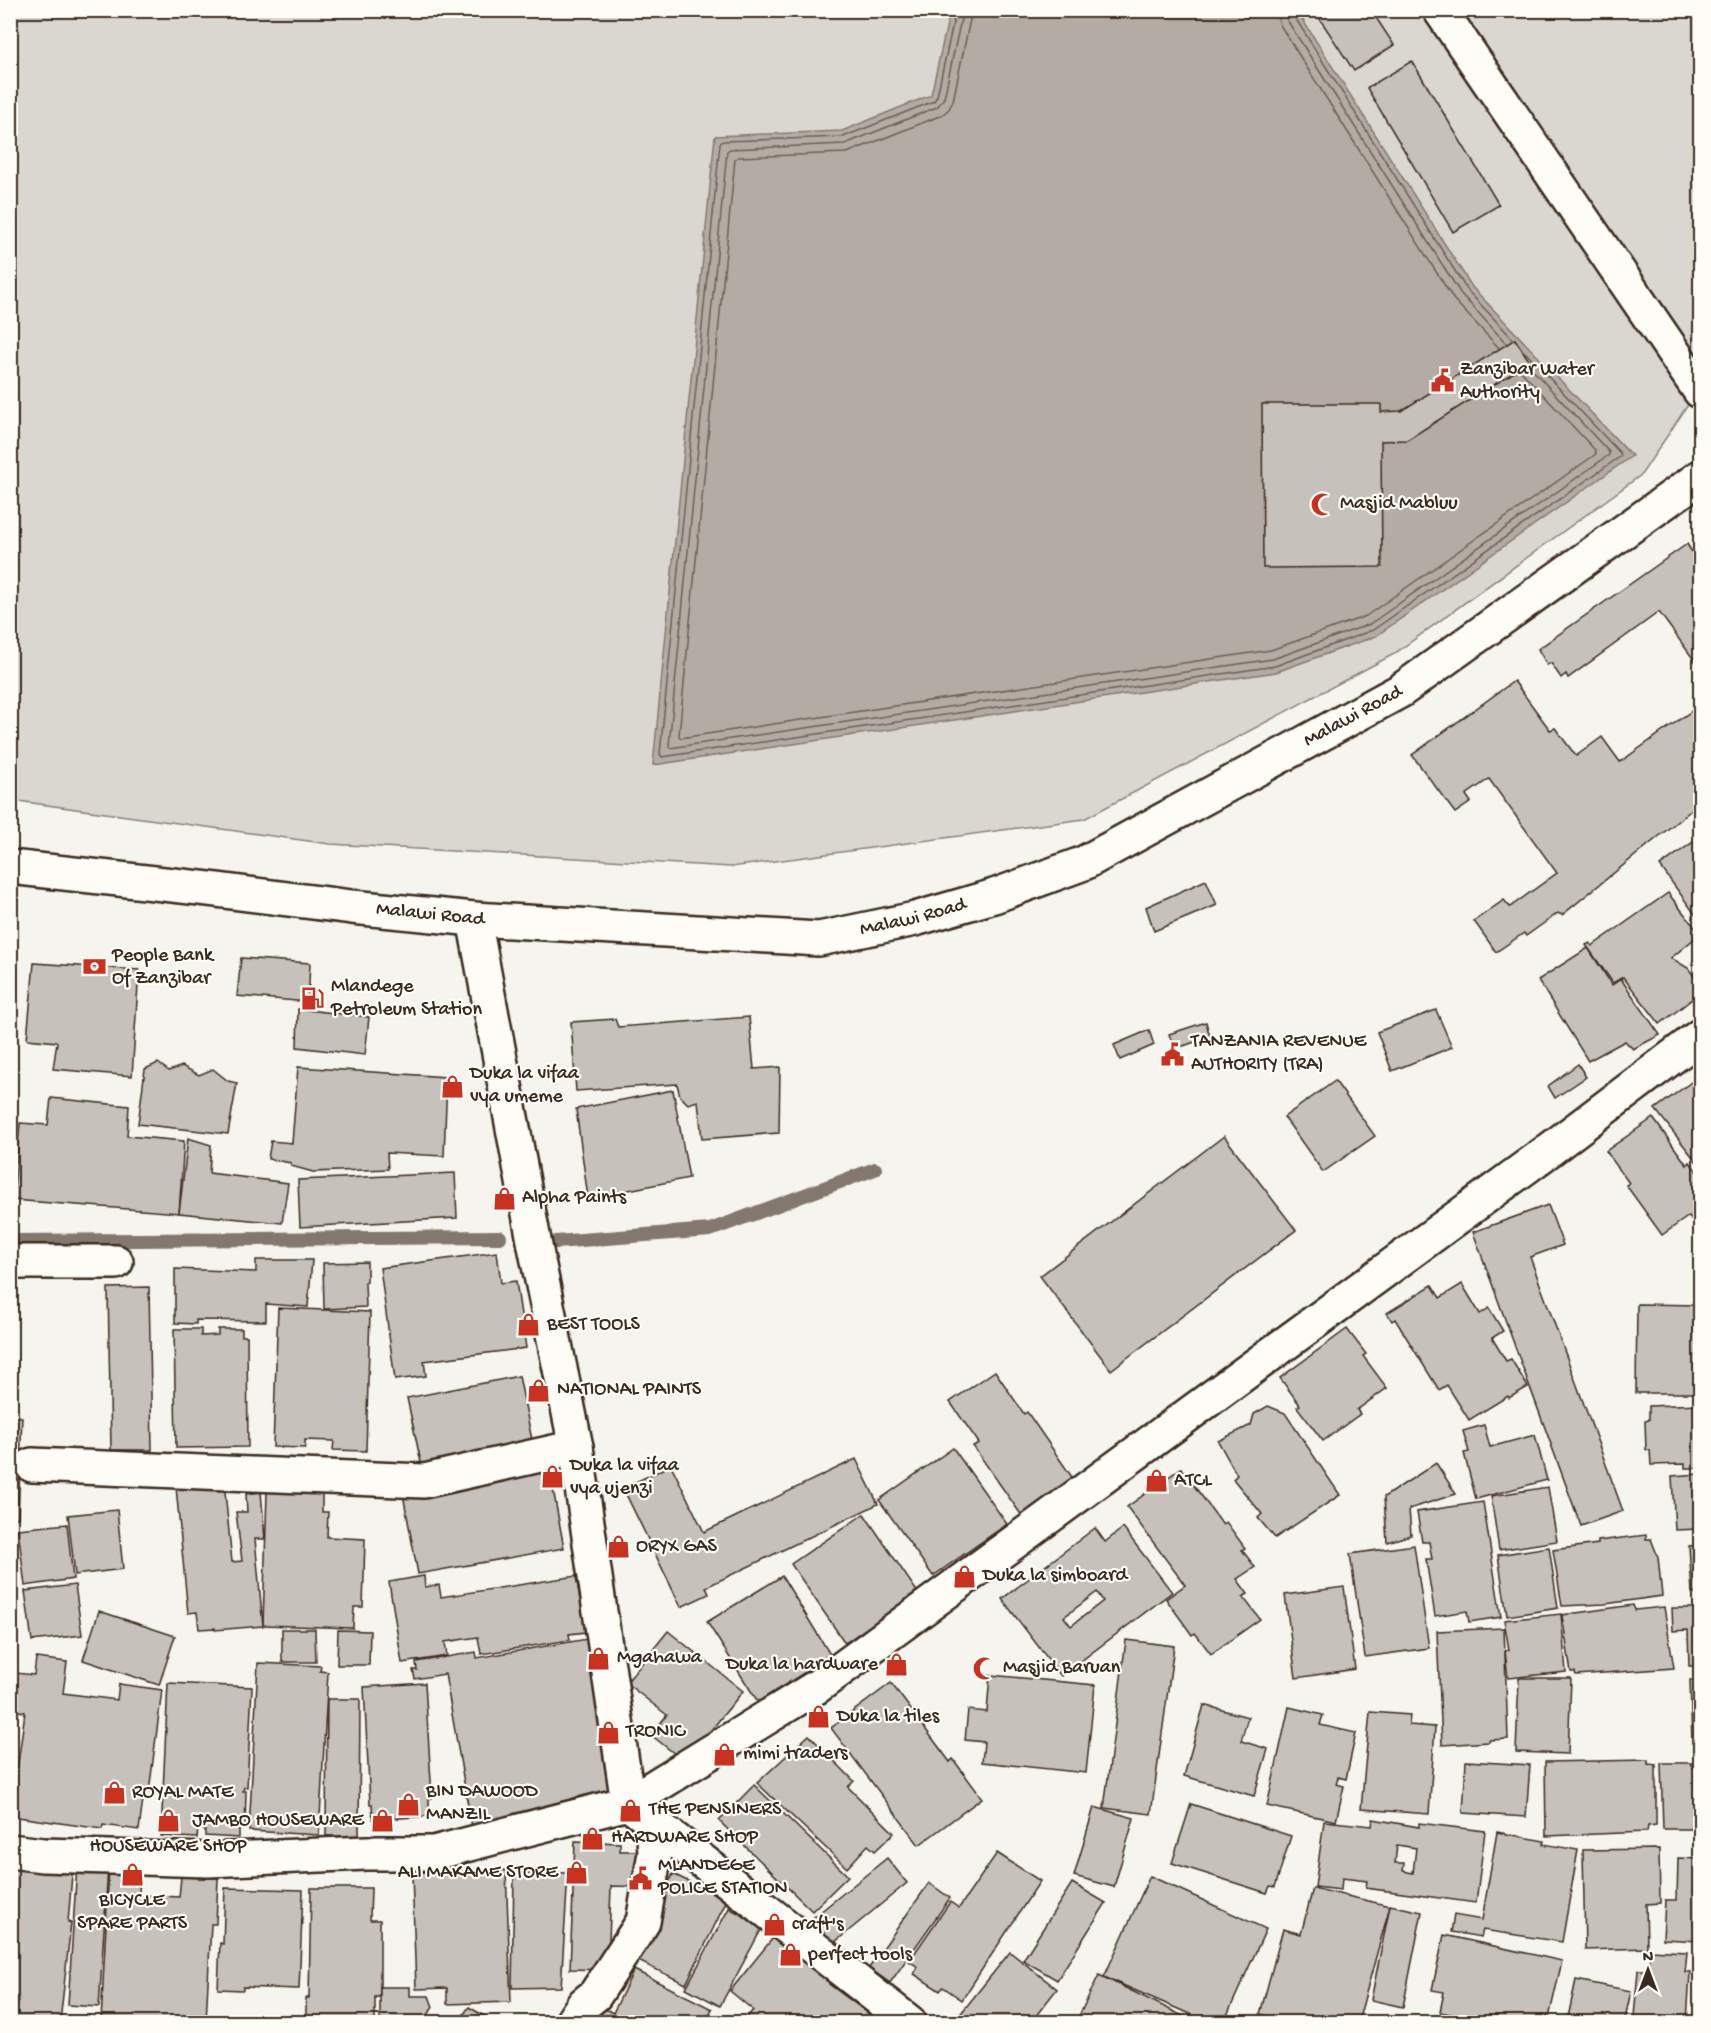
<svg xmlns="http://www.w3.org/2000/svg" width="1711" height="2033" font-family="'Gochi Hand',sans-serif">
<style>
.green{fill:#dad6d0;stroke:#8a8077;stroke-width:1.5}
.water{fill:#b4aca4;stroke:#84786e;stroke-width:1.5}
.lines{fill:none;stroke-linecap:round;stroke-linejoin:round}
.shore{stroke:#6b5e54;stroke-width:1.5}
.stream{stroke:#84786e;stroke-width:14}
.building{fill:#c7c1bb;stroke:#3b2a1e;stroke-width:1.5;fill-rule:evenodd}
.street-casing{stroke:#3b2a1e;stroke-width:38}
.primary-casing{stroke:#3b2a1e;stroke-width:38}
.street{stroke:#fdfcf7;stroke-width:33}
.primary{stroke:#fdfcf7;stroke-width:33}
.labels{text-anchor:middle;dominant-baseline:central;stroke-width:4.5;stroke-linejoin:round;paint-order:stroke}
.poi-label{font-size:20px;fill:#3b2a1e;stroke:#fdfcf7;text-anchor:start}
.street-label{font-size:20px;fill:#3b2a1e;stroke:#fdfcf7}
</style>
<rect width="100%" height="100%" fill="#f5f4ee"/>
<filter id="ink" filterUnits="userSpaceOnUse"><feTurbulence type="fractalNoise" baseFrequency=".0167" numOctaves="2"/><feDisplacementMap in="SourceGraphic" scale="12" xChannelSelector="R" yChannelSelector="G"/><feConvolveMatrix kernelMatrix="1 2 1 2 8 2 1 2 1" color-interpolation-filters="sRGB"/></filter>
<g filter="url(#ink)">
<path class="green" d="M11,11H1700V387L1641,475L1394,654L1084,819L731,867L330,844L11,800Z"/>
<path class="water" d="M950,11H1297L1472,287L1632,456L1376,636L1276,672L653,765L715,136L842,131L931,95Z"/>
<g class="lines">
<g class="shore">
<path d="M956,10L937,96L934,101L843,137L723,141L720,143L660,754L662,757L1275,666L1373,630L1621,456L1620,453L1525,352"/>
<path d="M963,10L944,98L937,107L845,144L730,149L727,151L669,746L670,748L1273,659L1370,624L1609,455V452L1528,365"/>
<path d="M972,10L953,101L949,109L942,115L847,153L738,157L735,159L679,735L680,738L1271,650L1366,616L1596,454L1595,450L1520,370"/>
<path d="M1276,10L1280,25L1454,300L1499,348"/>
<path d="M1285,10L1287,20L1461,294L1506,343"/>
<path d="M1293,10L1294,16L1467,290L1513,339"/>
</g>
<g class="stream">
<path d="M10,1241L500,1237"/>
<path d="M556,1242L710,1230L875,1169"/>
</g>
</g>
<g class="building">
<path d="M1314,10H1371L1394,45L1354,71Z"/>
<path d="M1412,61L1499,205L1453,232L1367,88Z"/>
<path d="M1515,339L1530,362L1407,440L1381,441L1382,567L1263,568L1262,404H1381V412L1401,411Z"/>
<path d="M1687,544L1700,565V668L1659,612L1568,678L1566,674L1561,678L1551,663L1547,665L1538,649Z"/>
<path d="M1514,681L1550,730L1555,728L1576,756L1602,737L1620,762L1700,705V803L1562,915L1558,913L1526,936L1524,933L1496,952L1474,921L1504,900L1510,907L1557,873L1489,779L1466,795L1471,802L1455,813L1412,755Z"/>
<path d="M1700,837V921L1660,866Z"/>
<path d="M1206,880L1217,905L1154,931L1146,907Z"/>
<path d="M1668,893L1700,934L1671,958L1688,968L1700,984V993L1660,1024L1623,977L1613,983L1586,945L1590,943L1592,946Z"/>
<path d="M1588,948L1612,985L1621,979L1660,1035L1633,1049L1625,1041L1588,1061L1538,980Z"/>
<path d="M241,958L310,963L308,1002L237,996Z"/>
<path d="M34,963L139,970L132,1076L53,1069L57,1042L27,1039Z"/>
<path d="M298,1009L369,1017L365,1055L297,1047Z"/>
<path d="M1436,1010L1452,1047L1392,1071L1377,1032Z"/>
<path d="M749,1017L754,1069L780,1067L779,1133L702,1139L698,1101L688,1104L680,1096L677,1084L576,1091L571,1022L615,1019L618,1027Z"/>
<path d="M1206,1022L1210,1037L1174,1049L1169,1034Z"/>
<path d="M1149,1030L1154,1045L1120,1060L1114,1045Z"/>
<path d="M158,1063L169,1071L182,1066L199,1075L213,1069L228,1081L237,1083L228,1134L138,1124L145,1069Z"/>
<path d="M1578,1064L1586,1077L1555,1098L1548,1086Z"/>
<path d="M298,1067L447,1077L444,1156L387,1153L388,1169L313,1172L291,1166V1163L268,1159L271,1141L292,1143Z"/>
<path d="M1698,1077L1700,1080V1166L1655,1109Z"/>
<path d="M1335,1081L1375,1136L1323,1172L1284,1117Z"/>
<path d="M673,1090L689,1178L588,1198L576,1109Z"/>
<path d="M51,1098L129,1106L127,1136L184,1141L179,1213L13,1200L20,1123L48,1125Z"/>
<path d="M1653,1118L1687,1165L1690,1162L1700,1176V1229L1699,1230L1689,1216L1662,1235L1626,1185L1629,1183L1606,1151Z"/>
<path d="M1224,1136L1296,1230L1111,1370L1040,1276Z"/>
<path d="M188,1138L211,1145L209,1173L288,1183L282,1223L179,1213Z"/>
<path d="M455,1173L457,1218L300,1227L298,1180Z"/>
<path d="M1548,1205L1563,1245L1530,1257L1623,1511L1581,1526L1473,1232Z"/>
<path d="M497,1252L501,1283L516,1281L526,1348L424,1361L426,1376L395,1380L380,1268Z"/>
<path d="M256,1260H312L308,1307L266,1304V1321L196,1320V1324L175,1323V1269L256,1272Z"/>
<path d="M367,1262V1282H365L366,1307L324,1309L323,1263Z"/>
<path d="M1462,1284L1480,1314L1489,1308L1503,1331L1492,1338L1506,1361L1511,1359L1528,1387L1509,1398L1508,1396L1469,1420L1447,1385L1439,1390L1395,1319L1392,1321L1387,1313L1432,1285L1440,1298Z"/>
<path d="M149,1287L152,1450H111L108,1288Z"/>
<path d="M1637,1304L1700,1305V1393H1636Z"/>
<path d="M278,1308L370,1312L366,1451L333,1450L334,1441L305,1440V1448L273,1447Z"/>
<path d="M174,1329H201V1336L218,1335V1329H242V1336H247L248,1447L176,1448Z"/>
<path d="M1347,1329L1366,1354L1363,1356L1387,1388L1357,1410L1360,1414L1323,1441L1297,1407L1300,1405L1280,1378Z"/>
<path d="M995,1371L1024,1414L1027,1412L1074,1480L1022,1516L973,1446L979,1443L950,1402Z"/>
<path d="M519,1376L533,1445L422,1467L407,1398Z"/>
<path d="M1700,1404V1468H1685V1464L1651,1465L1650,1450H1646L1645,1421L1649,1420V1406Z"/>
<path d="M1268,1406L1285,1413L1340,1495L1275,1538L1258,1518L1262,1514L1233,1479L1237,1475L1218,1441L1251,1425L1254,1414Z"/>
<path d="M10,1417H22L18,1518H10Z"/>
<path d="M1484,1425L1490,1447L1535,1435L1547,1480L1476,1499L1464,1453L1469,1452L1463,1431Z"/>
<path d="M953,1448L1007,1524L933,1576L879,1500Z"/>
<path d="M856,1459L878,1504L706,1587L709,1594L681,1607L623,1488L671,1465L704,1532Z"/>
<path d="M548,1462L564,1548L418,1574L402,1489Z"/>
<path d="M1436,1463L1456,1494L1409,1509L1411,1535L1387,1542L1384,1497Z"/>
<path d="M1181,1468L1223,1525L1226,1522L1245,1548L1242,1550L1255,1567L1237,1579L1248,1594L1243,1597L1260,1619L1211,1654L1195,1633L1192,1635L1166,1599L1185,1585L1127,1507Z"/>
<path d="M1700,1474V1529L1675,1530L1672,1476Z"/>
<path d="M224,1482L232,1562L242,1561L236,1512H247L246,1494L261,1492L265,1539H255L263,1626L215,1630V1628L199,1629L197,1612L188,1613L176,1487Z"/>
<path d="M1548,1487L1557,1541L1499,1550L1491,1496Z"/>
<path d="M267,1492L322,1494V1512H328L327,1537L365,1539L363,1607H354L353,1628L263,1625Z"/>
<path d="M1483,1502L1501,1617L1469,1622L1467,1611L1435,1616L1426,1559H1432L1429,1542H1422L1417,1512Z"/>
<path d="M117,1510L123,1569L75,1575L68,1515Z"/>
<path d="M864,1514L918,1593L845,1643L791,1564Z"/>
<path d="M67,1524L73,1579L25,1586L18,1529Z"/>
<path d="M1095,1528L1105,1542L1123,1528L1172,1592L1061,1676L1002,1599ZM1097,1592L1103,1601L1071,1626L1064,1617Z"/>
<rect x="10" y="1532" width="4" height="95"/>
<path d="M1646,1535V1539H1651L1658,1557L1662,1596L1605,1604L1562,1606L1553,1550L1598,1544V1541Z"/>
<path d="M1414,1545L1429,1648L1365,1657L1350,1554Z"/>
<path d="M1700,1545V1592L1692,1593L1689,1546Z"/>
<path d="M1549,1547L1558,1608L1507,1616L1498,1555Z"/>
<path d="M424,1576L425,1587L439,1585L441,1597L576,1576L586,1632L569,1634L570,1640L481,1654L478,1637L445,1642L447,1656L402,1663L389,1582Z"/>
<path d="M782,1576L831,1656L758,1702L707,1622Z"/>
<path d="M75,1585L82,1635L32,1641L25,1591Z"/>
<path d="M1344,1587L1355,1669L1296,1678L1285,1595Z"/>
<path d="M1633,1605L1635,1610L1664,1607L1674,1668L1576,1675L1575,1672H1571L1562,1615Z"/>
<path d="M1672,1608H1700V1666H1689L1688,1630L1673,1631Z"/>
<path d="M99,1611L175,1636L159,1685L83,1660Z"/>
<path d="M1561,1614L1566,1672L1508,1678L1505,1651L1509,1650L1504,1620Z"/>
<path d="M1504,1628L1508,1739L1489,1740V1742L1442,1745L1437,1631Z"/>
<path d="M282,1629H315L316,1662H282Z"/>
<path d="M338,1630L370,1631L369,1665H337Z"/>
<path d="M668,1631L743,1691L685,1762L651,1735L667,1715L626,1683Z"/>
<path d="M593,1638L620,1796L528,1811L529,1819L472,1828L445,1674L415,1679L413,1670H417L416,1662L476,1652L477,1658Z"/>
<path d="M1126,1640L1174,1646L1151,1814L1104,1808Z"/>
<path d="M36,1658L67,1662L63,1693L117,1700L119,1684L162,1690L149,1792H144L139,1830L103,1825L102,1829L11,1816L25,1712L10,1710L15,1673L34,1675Z"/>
<path d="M258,1663L321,1666L320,1671L328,1672L319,1835L249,1831Z"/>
<path d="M990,1675L1095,1685L1086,1773L982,1762L984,1742L965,1740L968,1710L987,1712Z"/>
<path d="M1519,1678H1571L1568,1754L1516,1752Z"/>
<path d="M1690,1680H1700V1743H1692Z"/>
<path d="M168,1683L252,1687L247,1787H244L243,1791H246L245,1829H239V1838L205,1836V1829H198L197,1838L161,1836Z"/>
<path d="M425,1683L432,1798H429V1816L373,1820L372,1804H370L364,1687Z"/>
<path d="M891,1683L950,1762L953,1759L982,1798L919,1845L831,1728Z"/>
<path d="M327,1699H360L359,1836H326Z"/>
<path d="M1204,1705L1248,1717L1241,1741L1268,1749L1254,1796L1184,1776Z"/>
<path d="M1289,1707L1323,1715L1320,1725L1356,1733L1346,1779L1338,1777L1336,1784L1344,1786L1336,1821L1267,1806Z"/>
<path d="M1370,1712L1410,1715L1409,1725L1435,1727L1429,1814L1361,1809Z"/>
<path d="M809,1735L854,1781L848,1787L894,1833L875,1851L868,1845L847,1868L757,1783Z"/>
<path d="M1648,1760V1764L1656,1765V1825L1648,1826L1647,1832L1546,1836L1545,1762Z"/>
<path d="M1466,1761L1530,1765L1526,1817L1463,1813Z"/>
<path d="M1700,1762V1824H1691V1829H1663L1661,1763H1692V1768L1700,1767Z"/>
<path d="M754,1785L848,1876L812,1911L719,1821Z"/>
<path d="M1191,1804L1291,1836L1275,1887L1270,1886L1267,1893L1172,1863Z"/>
<path d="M1094,1807L1134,1818L1114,1887L1074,1876Z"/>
<path d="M1373,1819L1419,1827V1823L1485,1831L1476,1903L1366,1888L1367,1881L1342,1878L1341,1890L1315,1887L1324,1821L1372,1826ZM1397,1845L1416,1848L1413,1873L1403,1871L1404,1863H1395Z"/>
<path d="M1497,1832L1544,1841L1543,1844L1578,1850L1562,1942L1483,1930L1481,1937L1451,1932L1454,1915L1482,1920Z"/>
<path d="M575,1841L620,1843V1851H645L643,1887L611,1886L608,1970L570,1969Z"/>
<path d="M1659,1849L1660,1903L1646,1904L1647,1948L1585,1950L1583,1850Z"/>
<path d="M997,1853L1040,1881L962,2000L943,1987L940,1991L914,1974L918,1967L909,1961L950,1902L959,1908Z"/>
<path d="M13,1858L73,1863L68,1922L71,1923L60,2022L10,2019V1890Z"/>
<path d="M887,1858L907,1883L830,1946L809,1921Z"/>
<path d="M1678,1858L1700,1859V1941L1663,1939L1665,1900H1677Z"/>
<path d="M77,1865L108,1867L99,2007L68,2005Z"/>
<path d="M109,1866L140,1868L139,1895L179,1897L181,1877L218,1878L216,1924H211L206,2022H101Z"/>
<path d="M506,1870L511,2002L447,2004V1988L416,1989L412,1873Z"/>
<path d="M514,1873H568L561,1987L512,1988Z"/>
<path d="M673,1874L727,1900L686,1984L632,1958Z"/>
<path d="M1150,1876L1266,1929L1224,2022H1208L1104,1977Z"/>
<path d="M929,1883L950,1898L890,1983L869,1968Z"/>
<path d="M1072,1883L1106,1903L1057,1980L1023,1960Z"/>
<path d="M225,1888L303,1890L299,1989L243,1987V1990L218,1989L220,1943L223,1944Z"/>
<path d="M311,1888H371L370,1920H380V1997H375V2022H306V1998H309Z"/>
<path d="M1313,1888L1390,1906L1358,2022H1291L1260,2014L1283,1929L1301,1934Z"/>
<path d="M1390,1905L1422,1912L1403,2007L1371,2000Z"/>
<path d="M729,1908L763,1926L720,2006L686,1988Z"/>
<path d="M777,1933L839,1972L829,1984L880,2022H743L753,2010L730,1991Z"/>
<path d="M1444,1935L1562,1961L1548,2022H1489L1440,2012L1444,1992L1432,1990Z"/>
<path d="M1649,1950L1687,1952L1685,1972H1690L1687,2022H1656V2018L1634,2017L1638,1970H1648Z"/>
<path d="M1010,1952L1057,1989L1031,2022H954Z"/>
<path d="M634,1970L712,2009L705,2022H584L594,2003L613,2013Z"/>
<path d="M1099,1975L1183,2016L1179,2022H1076Z"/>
<path d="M1576,1980L1631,1991L1625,2019L1642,2022H1567Z"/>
<path d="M380,1987H410V1996H429L433,2007L424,2022H380Z"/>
<path d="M469,2007L494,2022H458Z"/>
</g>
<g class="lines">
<defs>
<g id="street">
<path d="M1440,10L1700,391"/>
<path d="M474,919L535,1246L576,1447L628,1803L909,2022"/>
<path d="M10,1262H116"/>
<path d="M32,1465L424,1481L576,1447"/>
<path d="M10,1851L43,1855L208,1860L366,1853H434L628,1803L818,1686L1548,1151L1700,1036"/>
<path d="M572,2022L584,2004L595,1995L643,1922L655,1853L653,1822"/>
</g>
<g id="primary">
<path id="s1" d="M10,867L209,889L352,907L474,919L819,939L915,919L994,896L1084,863L1400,691L1700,477"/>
</g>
</defs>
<use href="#street" class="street-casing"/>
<use href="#primary" class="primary-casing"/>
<use href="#street" class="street"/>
<use href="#primary" class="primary"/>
</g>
</g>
<defs>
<symbol id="civic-bare" viewBox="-9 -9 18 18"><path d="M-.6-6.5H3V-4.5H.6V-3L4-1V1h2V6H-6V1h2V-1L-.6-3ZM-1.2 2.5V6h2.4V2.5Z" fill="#c8321e" stroke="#fdfcf7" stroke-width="2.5" paint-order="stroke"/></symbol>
<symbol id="mosque-bare" viewBox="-9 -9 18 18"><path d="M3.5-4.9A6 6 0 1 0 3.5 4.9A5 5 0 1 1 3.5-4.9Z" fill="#c8321e" stroke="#fdfcf7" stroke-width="2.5" paint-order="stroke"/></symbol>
<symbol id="bank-bare" viewBox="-9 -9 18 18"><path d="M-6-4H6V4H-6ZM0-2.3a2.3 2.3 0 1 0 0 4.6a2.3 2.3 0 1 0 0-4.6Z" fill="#c8321e" stroke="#fdfcf7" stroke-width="2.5" paint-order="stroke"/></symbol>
<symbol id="fuel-bare" viewBox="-9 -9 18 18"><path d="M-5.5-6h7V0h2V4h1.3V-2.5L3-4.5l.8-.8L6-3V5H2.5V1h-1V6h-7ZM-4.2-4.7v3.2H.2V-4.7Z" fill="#c8321e" stroke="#fdfcf7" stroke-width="2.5" paint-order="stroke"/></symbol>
<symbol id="shop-bare" viewBox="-9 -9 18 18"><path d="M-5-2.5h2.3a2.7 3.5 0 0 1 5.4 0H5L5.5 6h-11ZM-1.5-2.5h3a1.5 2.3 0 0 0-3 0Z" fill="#c8321e" stroke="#fdfcf7" stroke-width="2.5" paint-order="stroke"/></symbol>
</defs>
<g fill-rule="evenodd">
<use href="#civic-bare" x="1426" y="364" width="33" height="33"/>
<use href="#mosque-bare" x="1306" y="488" width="33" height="33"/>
<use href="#bank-bare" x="78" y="950" width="33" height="33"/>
<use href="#fuel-bare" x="296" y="982" width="33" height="33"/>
<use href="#civic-bare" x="1156" y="1038" width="33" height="33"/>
<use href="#shop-bare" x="436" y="1070" width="33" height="33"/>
<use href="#shop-bare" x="488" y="1182" width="33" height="33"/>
<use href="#shop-bare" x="512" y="1308" width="33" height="33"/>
<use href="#shop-bare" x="522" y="1374" width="33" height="33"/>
<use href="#shop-bare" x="536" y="1460" width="33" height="33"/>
<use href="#shop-bare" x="1140" y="1464" width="33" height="33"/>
<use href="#shop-bare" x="602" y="1530" width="33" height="33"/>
<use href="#shop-bare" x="948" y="1560" width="33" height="33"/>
<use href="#shop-bare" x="582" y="1642" width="33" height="33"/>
<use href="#shop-bare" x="880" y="1648" width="33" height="33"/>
<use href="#mosque-bare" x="968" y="1652" width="33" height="33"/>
<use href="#shop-bare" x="802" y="1700" width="33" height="33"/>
<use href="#shop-bare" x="592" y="1716" width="33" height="33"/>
<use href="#shop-bare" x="708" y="1738" width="33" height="33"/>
<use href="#shop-bare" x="98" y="1776" width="33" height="33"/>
<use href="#shop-bare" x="392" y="1788" width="33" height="33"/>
<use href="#shop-bare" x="614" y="1794" width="33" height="33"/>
<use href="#shop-bare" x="152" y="1804" width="33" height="33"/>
<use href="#shop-bare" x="366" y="1804" width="33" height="33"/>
<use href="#shop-bare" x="576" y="1822" width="33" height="33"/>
<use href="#shop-bare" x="560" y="1856" width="33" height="33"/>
<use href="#shop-bare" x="116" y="1858" width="33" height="33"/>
<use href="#civic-bare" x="624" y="1862" width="33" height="33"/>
<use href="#shop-bare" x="758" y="1908" width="33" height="33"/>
<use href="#shop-bare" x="774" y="1938" width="33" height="33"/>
</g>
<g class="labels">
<g class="poi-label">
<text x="1460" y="370">Zanzibar Water<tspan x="1460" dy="23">Authority</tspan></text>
<text x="1340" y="504">Masjid Mabluu</text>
<text x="112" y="956">People Bank<tspan x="112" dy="23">Of Zanzibar</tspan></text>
<text x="331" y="987">Mlandege<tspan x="331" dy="23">Petroleum Station</tspan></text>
<text x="1191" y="1042">TANZANIA REVENUE<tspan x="1191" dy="23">AUTHORITY (TRA)</tspan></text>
<text x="470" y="1074">Duka la vifaa<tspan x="470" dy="23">vya umeme</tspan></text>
<text x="522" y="1198">Alpha Paints</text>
<text x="547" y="1325">BEST TOOLS</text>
<text x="557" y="1390">NATIONAL PAINTS</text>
<text x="570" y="1466">Duka la vifaa<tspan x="570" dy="23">vya ujenzi</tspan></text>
<text x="1174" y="1481">ATCL</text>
<text x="636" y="1547">ORYX GAS</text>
<text x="983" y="1576">Duka la simboard</text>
<text x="617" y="1658">Mgahawa</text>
<text x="878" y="1665" text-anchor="end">Duka la hardware</text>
<text x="1003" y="1668">Masjid Baruan</text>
<text x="837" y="1717">Duka la tiles</text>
<text x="626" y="1732">TRONIC</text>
<text x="743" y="1754">mimi traders</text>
<text x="426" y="1792">BIN DAWOOD<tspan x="426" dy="23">MANZIL</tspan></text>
<text x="132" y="1793">ROYAL MATE</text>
<text x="649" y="1810">THE PENSINERS</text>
<text x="364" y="1821" text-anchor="end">JAMBO HOUSEWARE</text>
<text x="611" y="1838">HARDWARE SHOP</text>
<text x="168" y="1847" text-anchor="middle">HOUSEWARE SHOP</text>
<text x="658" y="1866">MLANDEGE<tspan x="658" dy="23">POLICE STATION</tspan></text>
<text x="558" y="1873" text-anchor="end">ALI MAKAME STORE</text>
<text x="132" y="1901" text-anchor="middle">BICYCLE<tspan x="132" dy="23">SPARE PARTS</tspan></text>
<text x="792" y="1925">craft's</text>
<text x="808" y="1955">perfect tools</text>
</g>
<g class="street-label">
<text stroke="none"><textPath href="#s1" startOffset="1395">Malawi Road</textPath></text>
<text stroke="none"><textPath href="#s1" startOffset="423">Malawi Road</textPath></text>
<text stroke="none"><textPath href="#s1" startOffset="909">Malawi Road</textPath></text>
</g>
</g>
<rect width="1711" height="2033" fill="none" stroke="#fdfcf7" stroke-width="36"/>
<rect x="18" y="18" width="1675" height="1997" fill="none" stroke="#3b2a1e" stroke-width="2" filter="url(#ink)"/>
<g transform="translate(1648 1970)" stroke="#fdfcf7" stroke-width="4.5" paint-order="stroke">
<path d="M0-4.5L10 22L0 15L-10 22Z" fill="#3b2a1e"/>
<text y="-9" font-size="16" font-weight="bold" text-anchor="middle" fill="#3b2a1e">N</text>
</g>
</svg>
